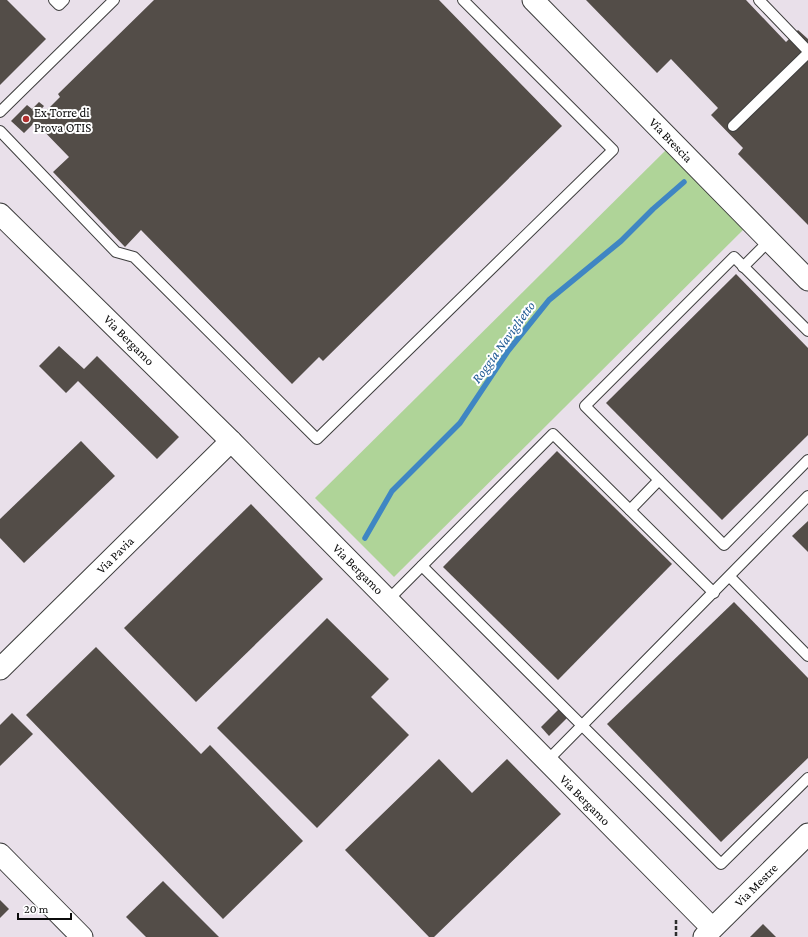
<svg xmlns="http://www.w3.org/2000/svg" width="808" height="937" font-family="'Crimson Pro',serif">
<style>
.industrial{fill:#e9e0ea}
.forest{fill:#afd498}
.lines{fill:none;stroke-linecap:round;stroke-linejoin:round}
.stream{stroke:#3f86c3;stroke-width:5.5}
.building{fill:#534d48}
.lane-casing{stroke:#3e3e3e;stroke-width:12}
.street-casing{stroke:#3e3e3e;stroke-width:23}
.path{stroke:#2d2d2d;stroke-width:2.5;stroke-dasharray:4 2;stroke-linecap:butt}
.lane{stroke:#fff;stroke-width:10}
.street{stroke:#fff;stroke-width:21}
.poi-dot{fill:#b1302e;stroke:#fff;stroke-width:1.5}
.labels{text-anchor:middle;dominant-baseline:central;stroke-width:4;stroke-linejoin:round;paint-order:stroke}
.poi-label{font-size:13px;fill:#0b0b0b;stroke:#fff;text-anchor:start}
.street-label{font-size:13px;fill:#0b0b0b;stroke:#fff}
.water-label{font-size:14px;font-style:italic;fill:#1e5993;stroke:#fff}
</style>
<rect width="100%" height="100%" fill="#fefbeb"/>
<rect class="industrial" x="0" y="0" width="808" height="937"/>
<path class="forest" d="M667,149L745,228L394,577L315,498Z"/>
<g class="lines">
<path class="stream" d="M365,538L392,491L460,423L508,351L549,300L621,241L653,209L684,182"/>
</g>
<g class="building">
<path d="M0,0H7L46,39L0,85Z"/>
<path d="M154,0H439L562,126L323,361L319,357L292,384L141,230L125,247L53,172L69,157L35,122L24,133L11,121L27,105L32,109L39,102L44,106L37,114L40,117L60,97L58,94Z"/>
<path d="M586,0H746L786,42L798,30L808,39V225L738,154L743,148L711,115L718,108L671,59L657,73Z"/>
<path d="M736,274L808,348V435L722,520L606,403Z"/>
<path d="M59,346L84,369L97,356L179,437L157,459L78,381L66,393L39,366Z"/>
<path d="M81,441L115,476L24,563L0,538V519Z"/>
<path d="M557,451L672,564L558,680L443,567Z"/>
<path d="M251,504L323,579L196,702L124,628Z"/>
<path d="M808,521V552L792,536Z"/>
<path d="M734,602L808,678V758L721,842L607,724Z"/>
<path d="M327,618L389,679L371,697L409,735L317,828L217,728Z"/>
<path d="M96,647L201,754L210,745L303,841L223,919L26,715Z"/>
<path d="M561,707L569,716L549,736L541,727Z"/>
<path d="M12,713L33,734L0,766V725Z"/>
<path d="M439,759L472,793L507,759L561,814L434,937H429L345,850Z"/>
<path d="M163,881L219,937H146L126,917Z"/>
<path d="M0,900L9,909L0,918Z"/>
<path d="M763,924L776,937H750Z"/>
</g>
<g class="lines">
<defs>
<g id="lane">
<path d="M54,0L59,5L64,0"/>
<path d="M759,0L808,51"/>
<path d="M0,112L114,0"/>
<path d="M733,126L808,53"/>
<path d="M0,131L116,252L134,257L317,439L613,150L463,0"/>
<path d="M743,267L769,241"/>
<path d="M808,331L734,257L585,406L724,545L808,460"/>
<path d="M630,510L659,480"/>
<path d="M422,566L721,864L808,778"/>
<path d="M730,577L808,656"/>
<path d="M388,600L553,434L714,593"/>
<path d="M547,761L808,496"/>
</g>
<g id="street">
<path d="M533,0L808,280"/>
<path d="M0,214L231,441L712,928"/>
<path d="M0,669L231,441"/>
<path d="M0,854L82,937"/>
<path d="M704,937L808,834"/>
</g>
</defs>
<use href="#lane" class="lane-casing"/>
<use href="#street" class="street-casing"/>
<path class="path" d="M676,920V937"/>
<use href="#lane" class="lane"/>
<use href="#street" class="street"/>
</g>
<circle class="poi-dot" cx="26" cy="119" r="4"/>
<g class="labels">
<g class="poi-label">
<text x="34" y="112">Ex Torre di<tspan x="34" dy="15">Prova OTIS</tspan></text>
</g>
<g class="street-label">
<text transform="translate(671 140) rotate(46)">Via Brescia</text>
<text transform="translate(129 340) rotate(45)">Via Bergamo</text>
<text transform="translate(115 555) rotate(-45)">Via Pavia</text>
<text transform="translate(358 569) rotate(45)">Via Bergamo</text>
<text transform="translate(585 800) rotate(45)">Via Bergamo</text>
<text transform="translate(756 885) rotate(-45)">Via Mestre</text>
</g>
<g class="water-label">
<text transform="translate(503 342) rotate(-54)">Roggia Naviglietto</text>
</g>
</g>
<path d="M18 913v6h53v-6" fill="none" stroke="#0b0b0b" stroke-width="2"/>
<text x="24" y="913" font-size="12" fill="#0b0b0b" stroke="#ffffff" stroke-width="3" paint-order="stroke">20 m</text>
</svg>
